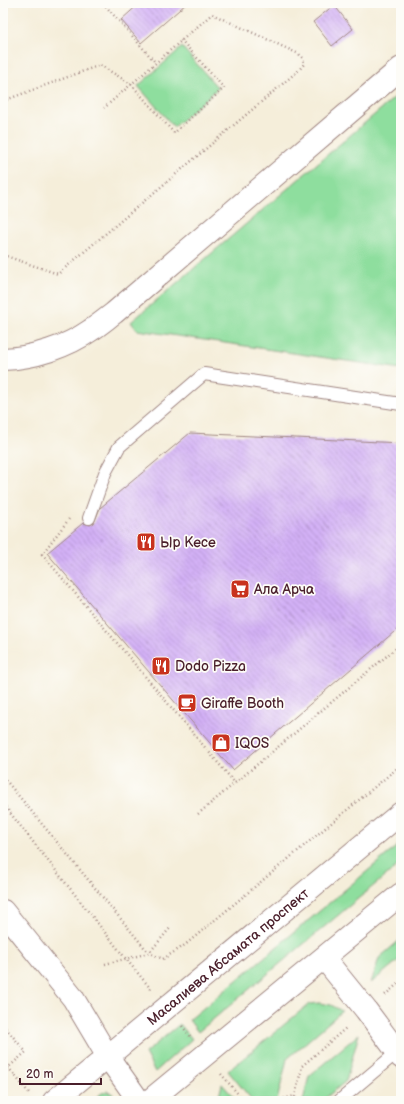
<svg xmlns="http://www.w3.org/2000/svg" width="404" height="1104" font-family="'Balsamiq Sans',sans-serif">
<style>
.grass{fill:#8ede9e;stroke:#6c7e64}
.building{fill:url(#building-back-hatch)}
.lines{fill:none;stroke-linecap:round;stroke-linejoin:round}
.service-casing{stroke:#a08682;stroke-width:14}
.minor-casing{stroke:#a08682;stroke-width:24}
.secondary-casing{stroke:#a08682;stroke-width:24}
.primary-casing{stroke:#a08682;stroke-width:24}
.path{stroke:#a08682;stroke-width:2.5;stroke-dasharray:1 3;stroke-linecap:butt}
.service{stroke:#fff;stroke-width:12}
.minor{stroke:#fff;stroke-width:22}
.secondary{stroke:#fff;stroke-width:22}
.primary{stroke:#fff;stroke-width:22}
.labels{text-anchor:middle;dominant-baseline:central;stroke-width:3.5;stroke-linejoin:round;paint-order:stroke}
.poi-label{font-size:14px;fill:#4a1f2b;stroke:#fdfcf7;text-anchor:start}
.street-label{font-size:14px;fill:#4a1f2b;stroke:#fdfcf7}
</style>
<defs>
<pattern id="building-back-hatch" width="6" height="6" patternUnits="userSpaceOnUse"><rect width="6" height="6" fill="#d3b1f6"/><path d="M-1 5l2 2M0 0l6 6M5-1l2 2" fill="none" stroke="#ad8fc7"/></pattern>
</defs>
<rect width="100%" height="100%" fill="#fdfcf7"/>
<filter id="ink" filterUnits="userSpaceOnUse"><feTurbulence type="fractalNoise" baseFrequency=".025" numOctaves="2"/><feDisplacementMap in="SourceGraphic" scale="8" xChannelSelector="R" yChannelSelector="G"/><feConvolveMatrix kernelMatrix="1 2 1 2 8 2 1 2 1" color-interpolation-filters="sRGB"/></filter>
<filter id="wash" filterUnits="userSpaceOnUse"><feTurbulence type="fractalNoise" baseFrequency=".012" numOctaves="4" result="noise"/><feDisplacementMap in="SourceGraphic" scale="16" xChannelSelector="R" yChannelSelector="G"/><feGaussianBlur stdDeviation="0.9" result="paint"/><feColorMatrix in="noise" values="0 0 0 0 0 0 0 0 0 0 0 0 0 0 0 0 0 1.4 0 .05"/><feComposite in="paint" operator="in"/></filter>
<g filter="url(#wash)">
<rect width="100%" height="100%" fill="#f5eeda"/>
<g class="grass">
<path d="M182,47L218,88L174,127L138,86Z"/>
<path d="M401,92V369L137,330L131,322Z"/>
<path d="M401,843V863L198,1032L189,1020Z"/>
<path d="M401,939V958L371,983L379,958Z"/>
<path d="M319,1003L331,1005L342,1011L287,1059L277,1101H253L228,1071L309,1004Z"/>
<path d="M180,1024L192,1039L155,1072L145,1053Z"/>
<path d="M359,1034L346,1081L322,1101H303L309,1076Z"/>
<path d="M222,1084L237,1101H218Z"/>
<path d="M107,1091L112,1093L114,1098L113,1101H91L102,1093Z"/>
</g>
<g id="blocks">
<g class="building">
<path d="M140,3H187L141,43L121,20Z"/>
<path d="M334,5L353,29L332,46L313,22Z"/>
<path d="M190,433L401,443V626L233,770L47,553L83,523L90,525L94,523L100,508Z"/>
</g>
</g>
</g>
<g filter="url(#ink)">
<use href="#blocks" fill-opacity="0" stroke="#a08682" stroke-width="1"/>
<g class="lines">
<defs>
<g id="service">
<path d="M89,518L105,473L119,447L204,374L401,404"/>
<path d="M339,1101L401,1049"/>
</g>
<g id="minor">
<path d="M3,359C33,358 67,347 91,330C99,325 106,319 114,313L401,68"/>
<path d="M324,958L366,1010L401,1057"/>
</g>
<path id="secondary" d="M3,911L73,998L108,1057"/>
<g id="primary">
<path d="M108,1057L139,1101"/>
<path id="s1" d="M54,1101L401,813"/>
<path d="M149,1101L401,894"/>
</g>
</defs>
<use href="#service" class="service-casing"/>
<use href="#minor" class="minor-casing"/>
<use href="#secondary" class="secondary-casing"/>
<use href="#primary" class="primary-casing"/>
<g class="path">
<path d="M103,3L156,63"/>
<path d="M3,101L100,65L131,84L174,133L224,88L181,40"/>
<path d="M3,255L58,274L299,70L304,64L303,58L299,54L212,14L104,108"/>
<path d="M69,519L42,554L235,783L401,644"/>
<path d="M3,777L149,953L163,959L185,945L401,765"/>
<path d="M3,804L126,959L151,989"/>
<path d="M198,814L235,783"/>
<path d="M105,964L149,953L171,927"/>
<path d="M385,995L401,981"/>
<path d="M3,1025L26,1052L3,1072"/>
<path d="M182,1026L190,1036"/>
<path d="M3,1061L29,1093"/>
<path d="M221,1074L244,1101"/>
<path d="M272,1101L295,1096"/>
<path d="M294,1101L302,1066L347,1027"/>
</g>
<use href="#service" class="service"/>
<use href="#minor" class="minor"/>
<use href="#secondary" class="secondary"/>
<use href="#primary" class="primary"/>
</g>
</g>
<defs>
<symbol id="restaurant-square" viewBox="-11 -11 22 22"><rect x="-9" y="-9" width="18" height="18" rx="4" fill="#c8321e" stroke="#fdfcf7"/><path d="M-5-6h1v4h1v-4h1v4h1v-4h1v5L-1.5 .5V6h-2V.5L-5-1ZM5-6V6H3V1.5H1.5Q1.5-4 5-6Z" fill="#fff"/></symbol>
<symbol id="supermarket-square" viewBox="-11 -11 22 22"><rect x="-9" y="-9" width="18" height="18" rx="4" fill="#c8321e" stroke="#fdfcf7"/><path d="M-6-5.5h2.5l.6 2H6L4.5 2H-2.5L-4.4-4H-6ZM-1.5 3.2a1.3 1.3 0 1 0 .1 0ZM3 3.2a1.3 1.3 0 1 0 .1 0Z" fill="#fff"/></symbol>
<symbol id="cafe-square" viewBox="-11 -11 22 22"><rect x="-9" y="-9" width="18" height="18" rx="4" fill="#c8321e" stroke="#fdfcf7"/><path d="M-5.5-4.5H6V0H3Q3 3.5 0 3.5H-2.5Q-5.5 3.5-5.5 0ZM3-3.2v2h1.7v-2ZM-6 4.5H4V6H-6Z" fill="#fff"/></symbol>
<symbol id="shop-square" viewBox="-11 -11 22 22"><rect x="-9" y="-9" width="18" height="18" rx="4" fill="#c8321e" stroke="#fdfcf7"/><path d="M-5-2.5h2.3a2.7 3.5 0 0 1 5.4 0H5L5.5 6h-11ZM-1.5-2.5h3a1.5 2.3 0 0 0-3 0Z" fill="#fff"/></symbol>
</defs>
<g fill-rule="evenodd">
<use href="#restaurant-square" x="135" y="531" width="22" height="22"/>
<use href="#supermarket-square" x="229" y="578" width="22" height="22"/>
<use href="#restaurant-square" x="150" y="655" width="22" height="22"/>
<use href="#cafe-square" x="176" y="692" width="22" height="22"/>
<use href="#shop-square" x="210" y="732" width="22" height="22"/>
</g>
<g class="labels">
<g class="poi-label">
<text x="160" y="542">Ыр Кесе</text>
<text x="254" y="589">Ала Арча</text>
<text x="175" y="666">Dodo Pizza</text>
<text x="201" y="703">Giraffe Booth</text>
<text x="235" y="743">IQOS</text>
</g>
<g class="street-label">
<text stroke="none"><textPath href="#s1" startOffset="226">Масалиева Абсамата проспект</textPath></text>
</g>
</g>
<rect width="404" height="1104" fill="none" stroke="#fdfcf7" stroke-width="16"/>
<path d="M20 1078v6h81v-6" fill="none" stroke="#4a1f2b" stroke-width="2"/>
<text x="26" y="1078" font-size="12" fill="#4a1f2b" stroke="#fdfcf7" stroke-width="3" paint-order="stroke">20 m</text>
</svg>
